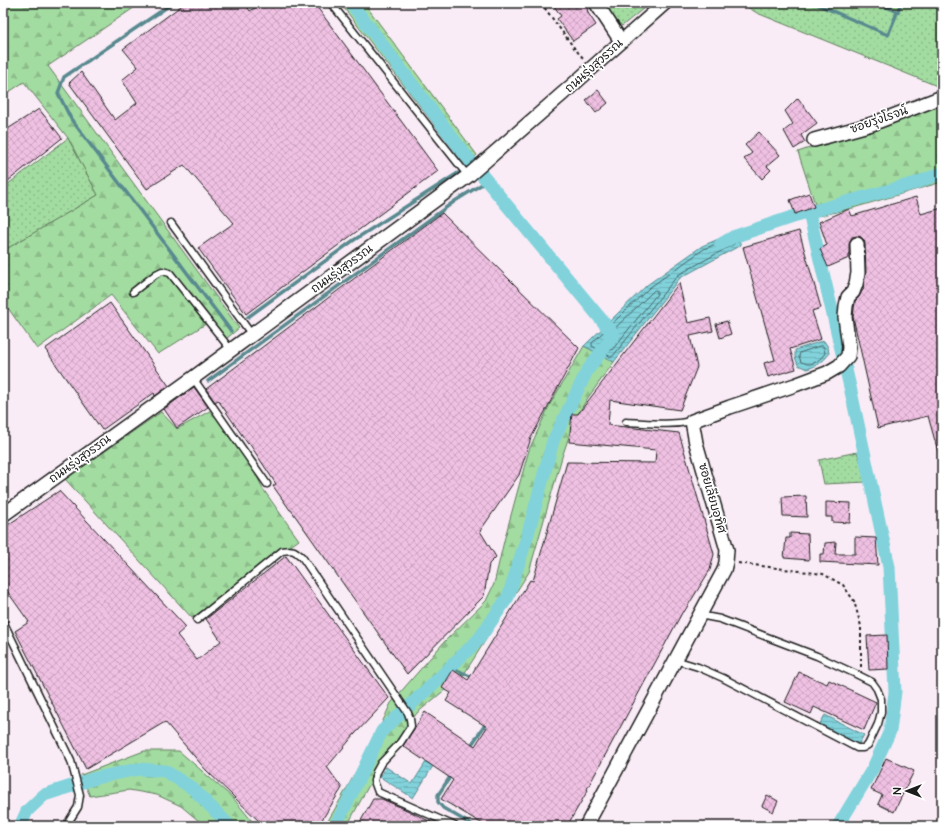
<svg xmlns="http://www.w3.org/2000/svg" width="945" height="829" font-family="'Architects Daughter','Playpen Sans Thai',sans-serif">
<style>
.grass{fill:url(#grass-dots);stroke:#607c5e}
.forest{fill:url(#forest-firs);stroke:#607c5e}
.wetland{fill:url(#wetland-marsh);stroke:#607c5e}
.water{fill:url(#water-rules);stroke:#59898f}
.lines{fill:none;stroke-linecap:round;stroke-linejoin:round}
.shore{stroke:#446568;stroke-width:1}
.stream{stroke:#59898f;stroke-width:3.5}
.canal{stroke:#81d2db;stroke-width:13}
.building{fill:url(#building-cross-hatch);stroke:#1c1c1c}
.service-casing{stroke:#1c1c1c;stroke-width:9}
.minor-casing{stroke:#1c1c1c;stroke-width:16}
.path{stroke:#1c1c1c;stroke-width:2;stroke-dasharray:3 3;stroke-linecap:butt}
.service{stroke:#fff;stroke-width:6}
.minor{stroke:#fff;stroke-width:13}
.labels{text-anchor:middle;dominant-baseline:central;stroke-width:3.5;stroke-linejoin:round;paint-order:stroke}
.street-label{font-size:12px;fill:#1c1c1c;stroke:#fff}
</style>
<defs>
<pattern id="grass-dots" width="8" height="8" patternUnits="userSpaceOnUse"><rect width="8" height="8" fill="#a3dca1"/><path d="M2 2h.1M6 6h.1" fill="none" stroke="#8cbc8a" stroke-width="1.8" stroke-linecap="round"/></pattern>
<pattern id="forest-firs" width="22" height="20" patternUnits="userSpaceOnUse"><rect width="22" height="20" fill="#a3dca1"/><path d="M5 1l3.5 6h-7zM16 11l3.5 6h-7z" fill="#8cbc8a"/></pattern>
<pattern id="wetland-marsh" width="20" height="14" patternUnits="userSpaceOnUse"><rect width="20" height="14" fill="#a3dca1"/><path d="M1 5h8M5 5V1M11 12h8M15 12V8" fill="none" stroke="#8cbc8a"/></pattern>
<pattern id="water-rules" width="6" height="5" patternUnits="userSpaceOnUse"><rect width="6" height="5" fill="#81d2db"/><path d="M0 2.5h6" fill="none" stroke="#6fb4bb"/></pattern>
<pattern id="building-cross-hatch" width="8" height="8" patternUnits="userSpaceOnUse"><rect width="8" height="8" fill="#efc0e2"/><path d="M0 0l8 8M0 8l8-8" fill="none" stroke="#cca4c1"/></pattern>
</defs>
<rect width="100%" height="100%" fill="#faecf6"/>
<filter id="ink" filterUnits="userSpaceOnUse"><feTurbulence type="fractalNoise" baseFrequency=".025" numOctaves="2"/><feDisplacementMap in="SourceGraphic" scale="8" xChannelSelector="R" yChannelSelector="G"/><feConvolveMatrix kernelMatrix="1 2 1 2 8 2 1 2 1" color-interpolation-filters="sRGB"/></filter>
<g filter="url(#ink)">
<g class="grass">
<path d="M602,3H650L622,26L605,9Z"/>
<path d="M741,3H942V88L757,13Z"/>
<path d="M68,138L98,195L3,251V188Z"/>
<path d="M857,452L867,482L824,484L819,460Z"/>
</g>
<g class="forest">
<path d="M3,3H141L48,66L239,328L226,339L212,320L158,354L111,295L37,349L3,301V251L98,195L68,138L24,82L3,96Z"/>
<path d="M942,102V182L853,208L819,216L798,152Z"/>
<path d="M584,346L614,362L587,399L575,419L562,457L529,572L464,674L417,713L398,738L368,787L347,826H325L347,788L381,725L391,703L445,641L486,601L494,584L504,541L520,482L529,450L549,406Z"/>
<path d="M217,407L245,452L263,489L299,540L192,618L65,479L161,412L177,429Z"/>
<path d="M144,751H179L233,798L256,826H205L181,806L157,795L129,790L90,796L81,775Z"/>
</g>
<path class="wetland" d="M340,3H364L477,155L465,164Z"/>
<g class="water">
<path d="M735,232L741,245L680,278L614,362L584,346L647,285L702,246Z"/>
<path d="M824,341L828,347L829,354C823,362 817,366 807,369L798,365L795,357V350L819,342Z"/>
<path d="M825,715L864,735L858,745L819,725Z"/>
<path d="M426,762L433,766L413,798L380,777L386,767L412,784Z"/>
</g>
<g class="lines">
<g class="shore">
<path d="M731,238L734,239L735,242L734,244L678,275L613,356L611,357L592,346V343L649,288L704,249Z"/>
<path d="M655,290L657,291V294L612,350H610L601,345V342Z"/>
<path d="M820,346H823L824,348L825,353C822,358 814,365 808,364C806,364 803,362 801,362L799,356L800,353Z"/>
</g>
<g class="stream">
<path d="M173,3L64,77L58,93L71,119L231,331"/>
<path d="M814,3L888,35L901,3"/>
<path d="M878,3L898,12"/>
<path d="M466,166L471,162"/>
<path d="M248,317L354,240L458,173"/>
<path d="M208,381L455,201L487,181"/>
<path d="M451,667L474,678"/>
<path d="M470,747L487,722"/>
<path d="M452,774L438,795V802L443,808L474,826"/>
</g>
<g class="canal">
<path d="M351,3L463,152L614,335"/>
<path d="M809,213L850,387L889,567L895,692L890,731L873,768L838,826"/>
<path d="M721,244L733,237L792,217L916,183L942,173"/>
<path d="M20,826L27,811L44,795L96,778L138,769L165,771L192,788L230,826"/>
<path d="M335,826L347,803L382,731L431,686L479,639L508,597L527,537L553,441L587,371L609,341"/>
</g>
</g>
<g class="building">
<path d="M185,3H245L250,11L262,3H314L438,171L246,314L198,248L234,223L184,165L147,189L69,83L81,72L115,120L137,103L122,80L138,67L123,49Z"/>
<path d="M552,3H581L587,7L588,13L596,25L573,41L557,19L561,16Z"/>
<path d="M598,90L608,103L596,113L586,100Z"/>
<path d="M798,98L817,123L801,135L805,142L794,149L784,131L793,124L785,111Z"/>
<path d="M39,109L62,138L3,185V132Z"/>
<path d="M759,132L780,155L767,166L771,170L762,179L744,159L752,153L745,145Z"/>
<path d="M809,193L814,207L795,214L790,200Z"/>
<path d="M916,197L921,214L942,208V455H939L928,416L878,428L853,317L855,301L859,297L862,291L864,289L863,288L866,273L865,244L864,240L861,237L857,236L852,237L850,241L849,244V258L828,267L820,249L827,245L819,222L849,209L852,216Z"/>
<path d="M442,213L579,348L531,438L519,475L480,531L496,557L489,564L484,596L407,674L291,510H290L273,486L276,484L249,443L248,444L218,400L215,402L206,389Z"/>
<path d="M799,231L821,308L812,311L821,339L790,349L796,369L768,377L764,363L775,360L743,247Z"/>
<path d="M679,283L688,323L710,318L713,331L690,336L697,367L680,410L610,400L608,425L679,433L714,554L710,570L684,612L683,611L587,789L588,790L567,826H486L441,799L453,780L403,746L425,712L475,746L487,727L446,701L451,693L442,688L453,670L468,680L530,580L533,581L567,462L655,463L656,450L569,442L572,414H578Z"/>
<path d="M110,303L169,386L155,396L154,393L102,430L45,349Z"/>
<path d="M727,321L731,334L720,338L716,324Z"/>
<path d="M194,387L208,407L177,428L164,409Z"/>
<path d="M59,491L186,627L177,635L197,660L221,641L206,619L286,556L389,698L354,735L327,767L342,788L318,826H264L206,770L165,722L86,769L15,631L29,622L7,591L3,580V528Z"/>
<path d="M806,496L807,517L783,516L782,497Z"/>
<path d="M826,502L851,503L850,523L832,522V517H826Z"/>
<path d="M790,533L808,534L809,560L784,558L786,538H790Z"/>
<path d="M855,537L876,538L878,565L820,562V554H824L825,543L836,542L835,554H855Z"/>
<path d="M887,635L888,669L869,670L867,636Z"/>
<path d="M799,672L827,684L829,680L876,702L864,730L814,707L811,714L785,702Z"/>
<path d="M886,758L914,771L894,812L878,804L882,795L871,790Z"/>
<path d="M767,795L778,801L773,812L762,806Z"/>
<path d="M373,799H382L409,811L439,826H358Z"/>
</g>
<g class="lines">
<defs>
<g id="service">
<path d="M331,3L468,176"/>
<path d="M171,223L252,335"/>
<path d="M133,292L156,274L162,271L170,273L231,350"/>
<path d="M193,378L267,484"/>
<path d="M626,422C649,423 669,426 692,421"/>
<path d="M197,620L282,551C293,549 294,550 302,557L408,713L410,719L411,726L400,743L381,763L376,772L374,781L378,792L455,826"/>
<path d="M3,621L71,761L80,795L78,807L66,826"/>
<path d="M675,660L698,667L723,678L857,748H863L868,745L878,724L881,712V699L877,689L872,682L856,674L817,656L720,619L699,615"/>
</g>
<g id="minor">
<path d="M596,3L621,41"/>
<path d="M814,140L872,124L942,97"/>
<path d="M3,515L193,378L468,176L576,82L665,3"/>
<path d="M586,826L724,570L726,562L727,550L696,443L692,421L730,407L795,385L827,373L839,366L848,356L849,347L845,317L846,306L848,297L853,292L856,284L858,273L857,244"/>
</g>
</defs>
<use href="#service" class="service-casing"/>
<use href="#minor" class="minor-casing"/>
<g class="path">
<path d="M541,3L575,49L584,59"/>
<path d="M738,563L823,574L843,585L854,601L861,626V667"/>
</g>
<use href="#service" class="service"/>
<use href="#minor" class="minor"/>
</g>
</g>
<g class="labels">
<g class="street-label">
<text transform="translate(594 66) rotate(-42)">ถนนรุ่งสุวรรณ</text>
<text transform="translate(879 120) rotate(-19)">ซอยรุ่งโรจน์</text>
<text transform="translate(342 269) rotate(-36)">ถนนรุ่งสุวรรณ</text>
<text transform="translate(80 459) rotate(-36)">ถนนรุ่งสุวรรณ</text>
<text transform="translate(712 498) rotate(74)">ซอยเลียบอุทิศ</text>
</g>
</g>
<rect width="945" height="829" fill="none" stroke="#fff" stroke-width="16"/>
<rect x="8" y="8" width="929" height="813" fill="none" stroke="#1c1c1c" stroke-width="1.5" filter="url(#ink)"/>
<g transform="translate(907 791) rotate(270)" stroke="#ffffff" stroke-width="3" paint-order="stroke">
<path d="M0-3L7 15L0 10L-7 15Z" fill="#1c1c1c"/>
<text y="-6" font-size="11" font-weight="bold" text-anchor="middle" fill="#1c1c1c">N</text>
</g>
</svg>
